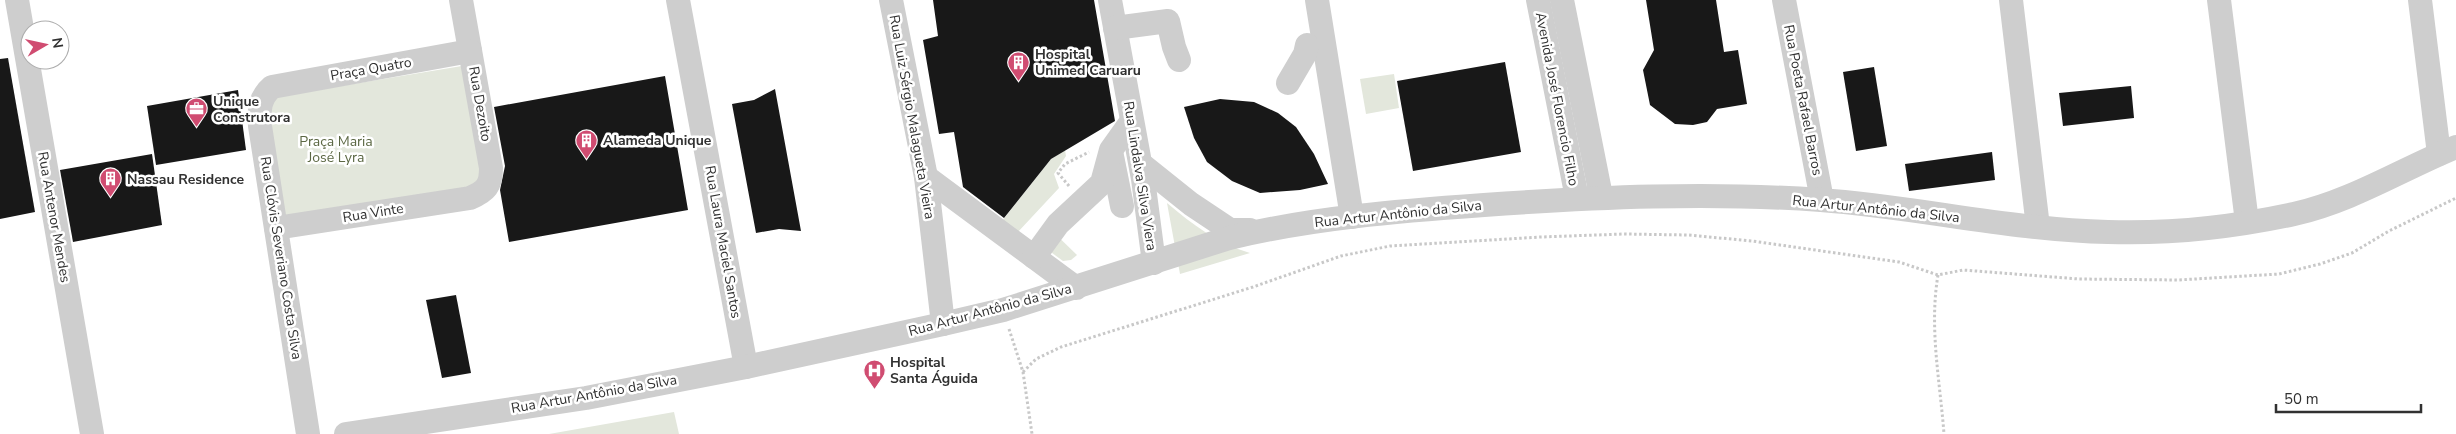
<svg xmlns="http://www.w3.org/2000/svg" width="2456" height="434" font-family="'Nunito Sans',sans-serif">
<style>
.green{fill:#e3e7dc}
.building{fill:#181818}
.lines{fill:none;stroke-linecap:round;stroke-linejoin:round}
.path{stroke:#c8c8c8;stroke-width:3;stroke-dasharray:2.5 2.5;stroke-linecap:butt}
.minor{stroke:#cecece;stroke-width:24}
.labels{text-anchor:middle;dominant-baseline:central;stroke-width:5;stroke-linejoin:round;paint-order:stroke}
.poi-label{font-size:14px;font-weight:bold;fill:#313131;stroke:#fff;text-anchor:start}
.street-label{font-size:14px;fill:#313131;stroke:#fff}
.park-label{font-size:14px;fill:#5c6844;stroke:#fff}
</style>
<rect width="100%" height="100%" fill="#fff"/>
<g class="green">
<path d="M468,65L490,184L284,221L262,99Z"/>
<path d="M1394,74L1399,108L1366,114L1360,79Z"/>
<path d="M1065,150L1066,156L1054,174L1059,188L1017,233L1002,221L1051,159Z"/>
<path d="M1167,203C1193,225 1217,243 1250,253L1180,274Z"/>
<path d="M1046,225L1077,255L1071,260L1063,261L1044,247Z"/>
<path d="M674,412L679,434H549Z"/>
</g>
<g class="building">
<path d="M933,0H1094L1115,121L1051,159L1004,218L963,187L954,132L939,134L923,40L938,36Z"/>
<path d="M1646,0H1716L1724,52L1738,50L1747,104L1717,109L1707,122L1693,125L1675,124L1650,105L1643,70L1654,50Z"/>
<path d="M8,58L35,212L0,219V59Z"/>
<path d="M1505,62L1521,152L1413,171L1397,81Z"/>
<path d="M1874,67L1887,146L1856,151L1843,72Z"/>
<path d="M665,76L688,210L509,242L500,190L505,166L494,107Z"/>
<path d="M2131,86L2134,118L2063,126L2059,93Z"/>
<path d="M775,89L801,231L779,229L756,233L732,104L754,100Z"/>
<path d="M238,90L246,150L156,165L147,106Z"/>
<path d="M1220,99L1254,102L1278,113L1296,127L1314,154L1328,184L1300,190L1260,193L1232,181L1207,162L1194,138L1184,107Z"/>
<path d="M1992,152L1995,180L1909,191L1905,164Z"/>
<path d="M152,154L162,225L73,242L60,170Z"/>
<path d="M456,295L471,373L442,378L426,300Z"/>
</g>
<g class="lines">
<g class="path">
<path d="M1069,186L1058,173L1065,164L1089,152"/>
<path d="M1938,275C1929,328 1940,381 1944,434"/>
<path d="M1009,329L1023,372L1032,434"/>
<path d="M1023,372L1036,359L1061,347L1253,287L1341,256L1390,246L1541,237L1624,234L1688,235L1752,241L1899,262L1938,275L1963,270L2079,279L2178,280L2279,274L2320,264L2352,253L2389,231L2456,198"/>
</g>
<g class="minor">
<path d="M17,0L92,434"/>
<path d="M678,0L746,367"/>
<path d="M891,0L926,177L943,324"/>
<path d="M1110,0L1143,179L1154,263"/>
<path d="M1317,0L1352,217"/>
<path d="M1538,0L1577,198"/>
<path d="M1562,0L1601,196"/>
<path d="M1784,0L1822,200"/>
<path d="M2011,0L2038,227"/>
<path d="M2219,0L2247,222"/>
<path d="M2420,0L2439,154"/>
<path d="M1115,28L1168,21L1174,47L1179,60"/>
<path d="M1288,83L1305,54L1307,45"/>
<path d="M1112,156L1122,206"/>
<path d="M1141,164L1191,204L1230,230H1250"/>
<path d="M926,177L1076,288"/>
<path d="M276,228L470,198C486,191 491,186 491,168L461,0"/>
<path d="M1034,257L1058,224L1102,183L1111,150L1131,122"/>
<path d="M308,434L260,126C259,110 259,98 272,87L470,51"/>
<path d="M346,434L586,398L746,367L943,324L1003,310L1229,238C1312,218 1398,211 1484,205C1596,197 1709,192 1821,200C1917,207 2012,230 2108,232C2170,234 2234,227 2294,214C2352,201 2402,169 2456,147"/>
</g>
</g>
<defs>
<symbol id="building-pin" viewBox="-11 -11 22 30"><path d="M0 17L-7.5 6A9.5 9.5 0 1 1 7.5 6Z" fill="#d04c71" stroke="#fff"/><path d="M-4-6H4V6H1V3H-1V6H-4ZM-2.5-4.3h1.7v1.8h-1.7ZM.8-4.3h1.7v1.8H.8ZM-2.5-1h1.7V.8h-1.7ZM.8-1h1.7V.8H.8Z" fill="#fff"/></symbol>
<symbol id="office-pin" viewBox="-11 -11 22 30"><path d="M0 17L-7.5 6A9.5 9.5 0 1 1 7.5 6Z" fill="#d04c71" stroke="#fff"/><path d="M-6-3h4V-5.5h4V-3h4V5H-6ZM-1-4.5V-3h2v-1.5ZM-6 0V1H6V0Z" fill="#fff"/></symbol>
<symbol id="hospital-pin" viewBox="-11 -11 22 30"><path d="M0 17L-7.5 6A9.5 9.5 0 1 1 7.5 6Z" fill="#d04c71" stroke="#fff"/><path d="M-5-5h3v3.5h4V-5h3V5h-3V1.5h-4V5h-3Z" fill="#fff"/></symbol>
</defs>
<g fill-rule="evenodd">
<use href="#building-pin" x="1006" y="50" width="25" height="34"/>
<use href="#office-pin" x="184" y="96" width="25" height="34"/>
<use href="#building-pin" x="574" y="128" width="25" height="34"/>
<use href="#building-pin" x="98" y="166" width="25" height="34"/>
<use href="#hospital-pin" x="862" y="358" width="25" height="34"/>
</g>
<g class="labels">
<g class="poi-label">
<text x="1035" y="54">Hospital<tspan x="1035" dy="16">Unimed Caruaru</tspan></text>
<text x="213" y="101">Unique<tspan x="213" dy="16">Construtora</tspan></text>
<text x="603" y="140">Alameda Unique</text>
<text x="127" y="179">Nassau Residence</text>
<text x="890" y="362">Hospital<tspan x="890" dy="16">Santa Águida</tspan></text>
</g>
<g class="street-label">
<text transform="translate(371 69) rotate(-10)">Praça Quatro</text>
<text transform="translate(1557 99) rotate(79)">Avenida José Florencio Filho</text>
<text transform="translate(1803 100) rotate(79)">Rua Poeta Rafael Barros</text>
<text transform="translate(480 104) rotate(80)">Rua Dezoito</text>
<text transform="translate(912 117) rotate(80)">Rua Luiz Sérgio Malagueta Vieira</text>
<text transform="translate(1140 176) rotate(81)">Rua Lindalva Silva Viera</text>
<text transform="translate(1876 209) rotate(6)">Rua Artur Antônio da Silva</text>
<text transform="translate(373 213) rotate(-9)">Rua Vinte</text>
<text transform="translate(1398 214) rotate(-6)">Rua Artur Antônio da Silva</text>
<text transform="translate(54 217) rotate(80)">Rua Antenor Mendes</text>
<text transform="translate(723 242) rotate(80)">Rua Laura Maciel Santos</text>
<text transform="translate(281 258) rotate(81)">Rua Clóvis Severiano Costa Silva</text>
<text transform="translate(990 310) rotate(-15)">Rua Artur Antônio da Silva</text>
<text transform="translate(594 394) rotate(-10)">Rua Artur Antônio da Silva</text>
</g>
<g class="park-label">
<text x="336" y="141">Praça Maria<tspan x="336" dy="16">José Lyra</tspan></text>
</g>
</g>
<g transform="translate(45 45) rotate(81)"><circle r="24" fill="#ffffff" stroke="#adadad"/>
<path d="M0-4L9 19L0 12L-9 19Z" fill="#d04c71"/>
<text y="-8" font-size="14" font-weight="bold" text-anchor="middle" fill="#313131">N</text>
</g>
<path d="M2276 404v8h145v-8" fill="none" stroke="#313131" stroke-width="2.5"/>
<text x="2284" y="404" font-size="15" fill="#313131" stroke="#ffffff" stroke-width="4" paint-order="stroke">50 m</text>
</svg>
